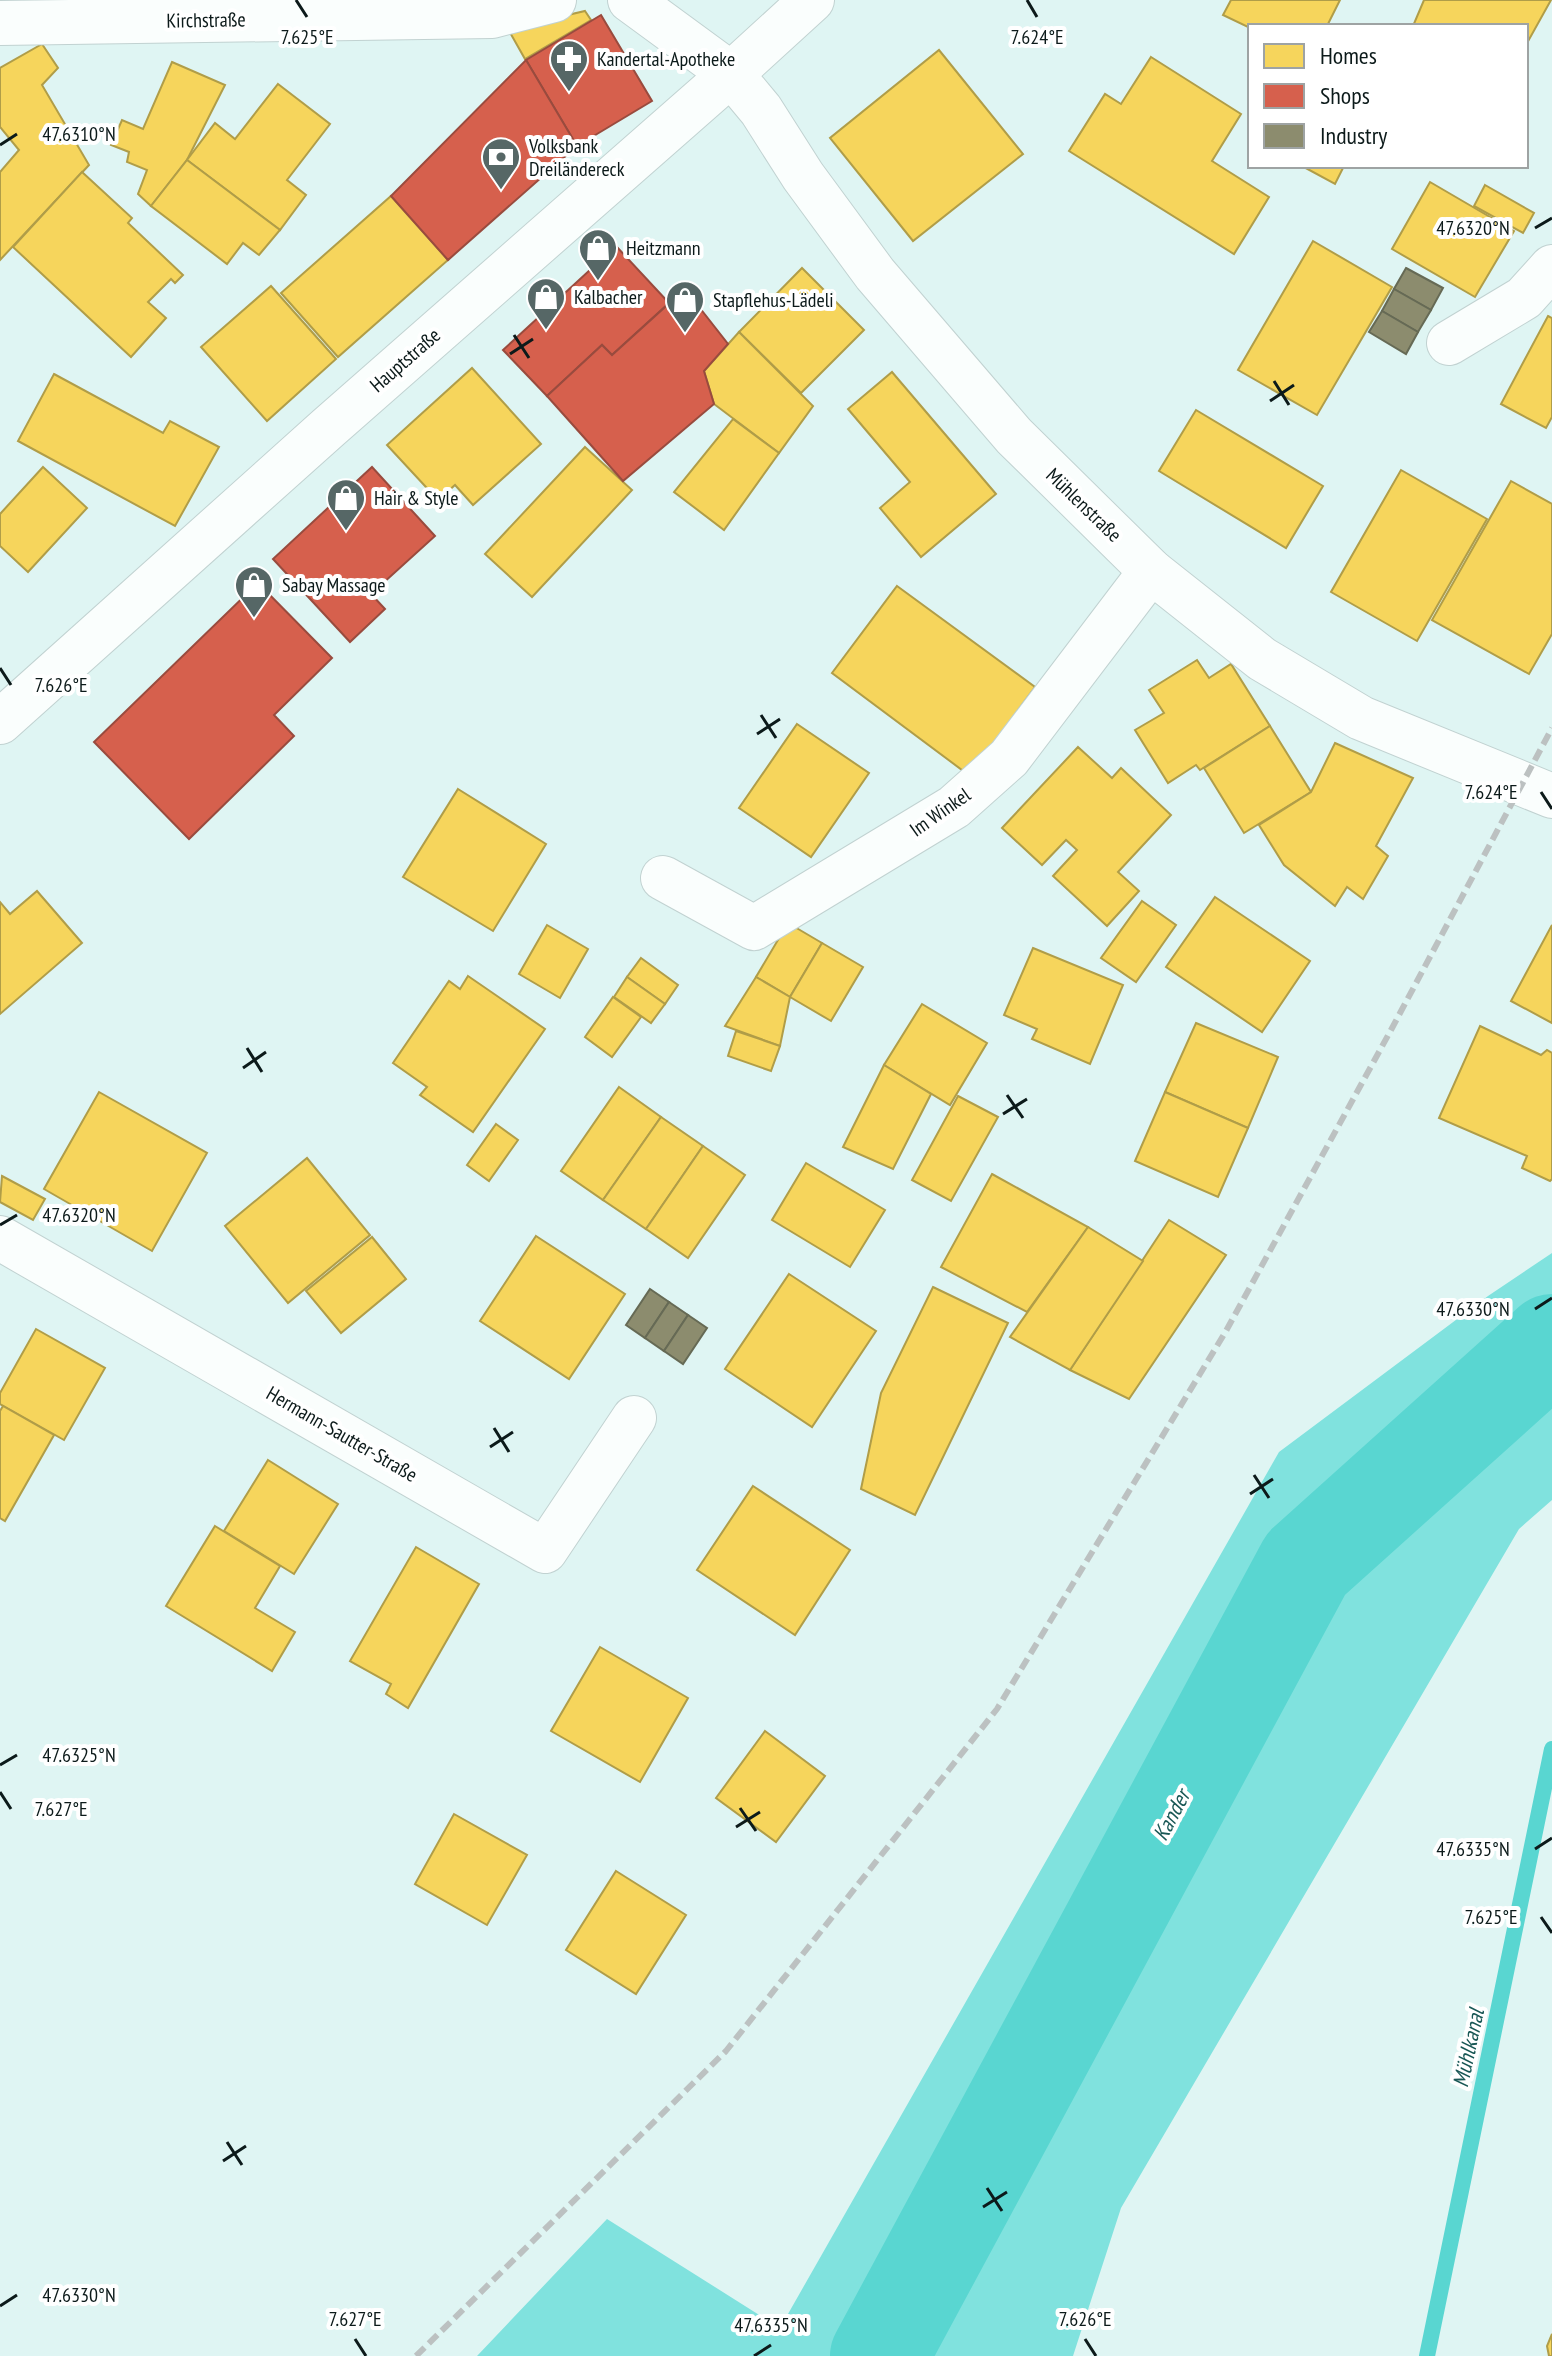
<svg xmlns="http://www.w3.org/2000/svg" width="1552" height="2356" font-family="'PT Sans Narrow',sans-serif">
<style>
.forest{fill:#80e2de}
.homes{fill:#f6d55c;stroke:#b09d48;stroke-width:2}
.shops{fill:#d6604d;stroke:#994b3e;stroke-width:2}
.industry{fill:#8c8c6e;stroke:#666a55;stroke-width:2}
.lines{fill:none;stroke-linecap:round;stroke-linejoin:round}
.stream{stroke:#59d6d1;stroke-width:16}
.river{stroke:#59d6d1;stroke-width:98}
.minor-casing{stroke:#c1d2d1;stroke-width:46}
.major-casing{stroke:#c1d2d1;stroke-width:46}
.minor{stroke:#fafefd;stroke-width:44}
.major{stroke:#fafefd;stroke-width:44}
.rail{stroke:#bcc1c1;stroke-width:6;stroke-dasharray:12 6;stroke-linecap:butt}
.ticks{fill:none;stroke:#0c1a1a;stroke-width:3}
.labels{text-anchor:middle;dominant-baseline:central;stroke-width:8;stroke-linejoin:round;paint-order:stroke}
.street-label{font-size:20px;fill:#0c1a1a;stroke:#fff}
.poi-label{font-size:20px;fill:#0c1a1a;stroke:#fff;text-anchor:start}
.water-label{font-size:22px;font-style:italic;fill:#1a5856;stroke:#fff}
.ticks-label{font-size:20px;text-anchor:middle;fill:#0c1a1a;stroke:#fff;stroke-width:8;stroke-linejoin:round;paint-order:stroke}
</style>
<rect width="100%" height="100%" fill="#dff5f3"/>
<path class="forest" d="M1552,1253V1500L1519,1529L1121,2208L1073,2356H477L607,2219L780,2328L1279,1452L1488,1296Z"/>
<g class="homes">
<path d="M1231,0H1340L1327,26H1250V28L1223,15Z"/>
<path d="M1424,0H1551L1526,45V26H1413Z"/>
<path d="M585,11L591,20L525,59L508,29Z"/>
<path d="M42,44L58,68L42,85L89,165L0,260V172L19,150L0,127V68Z"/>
<path d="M939,50L1023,154L913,241L830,138Z"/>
<path d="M1151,57L1241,114L1212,161L1269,197L1234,254L1069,151L1105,94L1121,104Z"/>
<path d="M172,62L225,85L187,160L151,206L138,194L147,170L127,162L129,152L111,145L122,120L143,129Z"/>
<path d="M278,84L330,124L287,180L306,195L280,230L187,160L215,123L235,139Z"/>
<path d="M187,160L280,230L259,255L243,243L227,264L151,206Z"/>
<path d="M1302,166H1344L1335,184Z"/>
<path d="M82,172L132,218L128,223L183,275L175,283L171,279L148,302L166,318L131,357L13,247Z"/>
<path d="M1430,182L1514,231L1475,297L1392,249Z"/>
<path d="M1485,185L1534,213L1523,233L1474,206Z"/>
<path d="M391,196L448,260L338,357L281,293Z"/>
<path d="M1313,241L1392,287L1317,415L1238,370Z"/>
<path d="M802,268L864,330L801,393L739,332Z"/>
<path d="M271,286L336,359L267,421L201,347Z"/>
<path d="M1548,316L1552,318V417L1546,428L1501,404Z"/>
<path d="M739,332L813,406L779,453L714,404L704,371Z"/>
<path d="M472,368L541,444L473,505L455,485L438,500L387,445Z"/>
<path d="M892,372L996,494L921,557L880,508L910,482L848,409Z"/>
<path d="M54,374L163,433L170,421L219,447L175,526L18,441Z"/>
<path d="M1196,410L1323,486L1286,548L1159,471Z"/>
<path d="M733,419L779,453L724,530L674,492Z"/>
<path d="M585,447L632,490L532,597L485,554Z"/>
<path d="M43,467L87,508L28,572L0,546V514Z"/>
<path d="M1401,470L1487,519L1417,641L1331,592Z"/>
<path d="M1511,481L1552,504V634L1529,674L1432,620Z"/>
<path d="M897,586L1035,687L970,776L832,673Z"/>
<path d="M1197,660L1209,678L1231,664L1270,726L1200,770L1196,765L1168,783L1135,730L1164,713L1149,690Z"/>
<path d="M797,724L869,773L811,857L739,808Z"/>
<path d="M1270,726L1311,792L1244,833L1204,768Z"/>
<path d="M1335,743L1413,778L1376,846L1388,856L1363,899L1347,887L1335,906L1284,865L1259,825L1311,792Z"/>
<path d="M1078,747L1112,778L1121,768L1171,815L1118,872L1139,891L1107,926L1053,876L1077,850L1066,840L1042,865L1002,828Z"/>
<path d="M458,789L546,844L493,931L403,877Z"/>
<path d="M37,891L82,943L0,1014V902L10,914Z"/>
<path d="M1215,897L1310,961L1262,1032L1166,967Z"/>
<path d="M1142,901L1176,925L1136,982L1101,958Z"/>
<path d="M788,923L822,943L790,997L756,977Z"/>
<path d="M547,925L588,949L560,998L519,974Z"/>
<path d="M1552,925V1023L1511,1001Z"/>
<path d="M822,943L863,967L831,1021L790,997Z"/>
<path d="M1033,948L1123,985L1090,1064L1032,1039L1037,1029L1004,1015Z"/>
<path d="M641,958L678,985L665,1004L627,977Z"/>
<path d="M468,976L545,1029L473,1132L420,1095L427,1087L393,1063L449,981L460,989Z"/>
<path d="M627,977L665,1004L651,1023L614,997Z"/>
<path d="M756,977L790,997L780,1046L725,1026Z"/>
<path d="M613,997L641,1017L612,1057L585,1037Z"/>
<path d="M922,1004L987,1043L950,1105L884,1065Z"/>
<path d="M1196,1023L1278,1057L1248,1128L1165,1092Z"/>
<path d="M1480,1026L1541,1055L1547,1050L1552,1053V1179L1550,1181L1522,1168L1527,1156L1439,1118Z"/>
<path d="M736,1031L780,1046L771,1071L728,1056Z"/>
<path d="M884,1065L931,1094L893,1169L843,1147Z"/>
<path d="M619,1087L661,1117L603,1200L561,1171Z"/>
<path d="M99,1092L207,1153L152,1251L44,1189Z"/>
<path d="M1165,1092L1248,1128L1218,1197L1135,1161Z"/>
<path d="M958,1096L998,1117L951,1201L912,1180Z"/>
<path d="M661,1117L703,1146L646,1229L603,1200Z"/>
<path d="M496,1124L518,1140L489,1181L467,1165Z"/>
<path d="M703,1146L745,1175L688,1258L646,1229Z"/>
<path d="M307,1158L370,1235L288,1303L225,1226Z"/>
<path d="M806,1163L885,1210L850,1267L772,1220Z"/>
<path d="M992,1174L1088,1227L1027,1312L941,1267Z"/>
<path d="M2,1176L45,1199L33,1220L0,1202Z"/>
<path d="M1169,1220L1226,1255L1129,1399L1070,1370Z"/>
<path d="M1088,1227L1143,1261L1070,1370L1010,1337Z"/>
<path d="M536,1236L625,1294L569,1379L480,1321Z"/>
<path d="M372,1237L406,1279L341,1333L306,1291Z"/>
<path d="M789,1274L876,1331L812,1427L725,1369Z"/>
<path d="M933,1287L1008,1323L915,1515L861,1489L881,1393Z"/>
<path d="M36,1329L105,1368L64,1440L0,1404V1393Z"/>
<path d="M3,1406L54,1435L5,1521L0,1518V1411Z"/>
<path d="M268,1460L338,1504L294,1574L224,1531Z"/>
<path d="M753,1486L850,1550L795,1635L697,1570Z"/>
<path d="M215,1526L280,1566L255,1608L295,1632L272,1671L166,1606Z"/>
<path d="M416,1547L479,1584L408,1708L386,1694L391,1684L350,1661Z"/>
<path d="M600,1647L688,1698L640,1782L551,1731Z"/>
<path d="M765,1731L825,1776L776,1842L716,1798Z"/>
<path d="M454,1814L527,1855L487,1925L415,1884Z"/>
<path d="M616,1871L686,1915L636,1994L566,1950Z"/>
<path d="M1552,2334V2356H1549L1547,2346Z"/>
</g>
<g class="shops">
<path d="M601,15L652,101L577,146L526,60Z"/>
<path d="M526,60L577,146L448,260L391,196Z"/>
<path d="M616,246L669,303L612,355L602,345L547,396L503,350Z"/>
<path d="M685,289L728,344L704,371L714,404L623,481L547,396L602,345L612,355Z"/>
<path d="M372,467L435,536L371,594L385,609L350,642L273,559Z"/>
<path d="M258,583L332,658L274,715L294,736L189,839L94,742Z"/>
</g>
<g class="industry">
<path d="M1406,268L1443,288L1431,310L1394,289Z"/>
<path d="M1394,289L1431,310L1418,332L1382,311Z"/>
<path d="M1382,311L1418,332L1406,354L1369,332Z"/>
<path d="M650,1289L669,1302L645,1338L626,1325Z"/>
<path d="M669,1302L688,1315L664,1351L645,1338Z"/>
<path d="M688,1315L707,1328L683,1364L664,1351Z"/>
</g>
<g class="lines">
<path class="stream" d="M1427,2356L1552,1749"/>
<path class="river" d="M879,2356L1306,1564L1552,1343"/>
<defs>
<g id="minor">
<path d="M630,0L731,74L761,110L803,176L875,274L1014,436L1151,571L1262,659L1361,718L1552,796"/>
<path d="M0,23L492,16L554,0"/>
<path d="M1449,343L1524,298L1552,267"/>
<path d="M663,878L754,928L954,807L1009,758L1151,571"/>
<path d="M0,1238L545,1551L634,1418"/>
</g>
<path id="major" d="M0,722L328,428L731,74L812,0"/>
</defs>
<use href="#minor" class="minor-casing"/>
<use href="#major" class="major-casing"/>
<use href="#minor" class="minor"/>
<use href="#major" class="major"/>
<path class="rail" d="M416,2356L726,2051L997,1709L1226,1331L1391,1030L1552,728"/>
</g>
<path class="ticks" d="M296,0L307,17M1027,0L1037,17M0,145L17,134M1535,228L1552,218M514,335L529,358M510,354L533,339M1274,381L1289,405M1270,401L1294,385M0,668L11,685M761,715L776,738M757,734L780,719M1541,792L1552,809M247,1048L262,1072M243,1068L266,1052M1007,1095L1023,1118M1003,1114L1027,1099M0,1225L17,1215M1535,1309L1552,1298M494,1428L509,1452M490,1447L513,1432M1254,1475L1269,1498M1250,1494L1273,1479M0,1765L17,1755M0,1792L11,1809M740,1808L756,1831M736,1827L760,1812M1535,1849L1552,1838M1541,1917L1552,1933M227,2142L242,2165M223,2161L246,2146M987,2188L1002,2211M983,2207L1007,2192M0,2306L17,2295M355,2339L366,2356M1085,2339L1096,2356M754,2356L771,2345"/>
<defs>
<symbol id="pharmacy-pin" viewBox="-11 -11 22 30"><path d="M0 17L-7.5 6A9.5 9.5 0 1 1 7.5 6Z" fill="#566766" stroke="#fff"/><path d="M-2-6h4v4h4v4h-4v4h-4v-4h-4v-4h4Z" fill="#fff"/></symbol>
<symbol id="bank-pin" viewBox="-11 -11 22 30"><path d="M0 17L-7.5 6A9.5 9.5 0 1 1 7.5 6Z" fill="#566766" stroke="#fff"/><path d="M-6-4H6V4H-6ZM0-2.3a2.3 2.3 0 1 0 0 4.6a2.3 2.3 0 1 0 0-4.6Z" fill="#fff"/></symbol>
<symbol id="shop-pin" viewBox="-11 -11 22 30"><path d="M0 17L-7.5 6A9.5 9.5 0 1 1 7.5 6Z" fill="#566766" stroke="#fff"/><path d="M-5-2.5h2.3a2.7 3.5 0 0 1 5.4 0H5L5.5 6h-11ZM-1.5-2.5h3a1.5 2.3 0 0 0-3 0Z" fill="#fff"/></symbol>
</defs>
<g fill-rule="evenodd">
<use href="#pharmacy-pin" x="547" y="37" width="44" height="60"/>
<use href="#bank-pin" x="479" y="135" width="44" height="60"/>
<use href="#shop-pin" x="576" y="226" width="44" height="60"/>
<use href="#shop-pin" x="524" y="275" width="44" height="60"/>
<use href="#shop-pin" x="663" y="278" width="44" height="60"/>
<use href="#shop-pin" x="324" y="476" width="44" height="60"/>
<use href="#shop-pin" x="232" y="563" width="44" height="60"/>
</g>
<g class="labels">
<g class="street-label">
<text transform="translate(206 20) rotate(-1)">Kirchstraße</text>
<text transform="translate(405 360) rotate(-41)">Hauptstraße</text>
<text transform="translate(1084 505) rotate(44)">Mühlenstraße</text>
<text transform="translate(940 812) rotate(-35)">Im Winkel</text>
<text transform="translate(342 1434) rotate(30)">Hermann-Sautter-Straße</text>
</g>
<g class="poi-label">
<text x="597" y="59">Kandertal-Apotheke</text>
<text x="529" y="146">Volksbank<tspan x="529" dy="23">Dreiländereck</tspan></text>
<text x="626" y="248">Heitzmann</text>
<text x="574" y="297">Kalbacher</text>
<text x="713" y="300">Stapflehus-Lädeli</text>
<text x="374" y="498">Hair &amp; Style</text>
<text x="282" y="585">Sabay Massage</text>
</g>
<g class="water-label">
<text transform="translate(1171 1815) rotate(-62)">Kander</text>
<text transform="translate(1468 2048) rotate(-78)">Mühlkanal</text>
</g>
</g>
<g class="ticks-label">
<text x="307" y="44">7.625°E</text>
<text x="1037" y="44">7.624°E</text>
<text x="79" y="141">47.6310°N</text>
<text x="1473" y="235">47.6320°N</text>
<text x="61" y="692">7.626°E</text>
<text x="1491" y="799">7.624°E</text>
<text x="79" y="1222">47.6320°N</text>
<text x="1473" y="1316">47.6330°N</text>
<text x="79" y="1762">47.6325°N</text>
<text x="61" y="1816">7.627°E</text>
<text x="1473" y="1856">47.6335°N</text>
<text x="1491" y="1924">7.625°E</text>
<text x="79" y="2302">47.6330°N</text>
<text x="355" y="2326">7.627°E</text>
<text x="1085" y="2326">7.626°E</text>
<text x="771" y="2332">47.6335°N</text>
</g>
<rect x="1248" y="24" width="280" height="144" fill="#ffffff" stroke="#9ea3a3" stroke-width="2"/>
<rect x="1264" y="44" width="40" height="24" fill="#f6d55c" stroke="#9ea3a3" stroke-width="2"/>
<text x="1320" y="64" font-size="24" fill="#0c1a1a">Homes</text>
<rect x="1264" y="84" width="40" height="24" fill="#d6604d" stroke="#9ea3a3" stroke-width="2"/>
<text x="1320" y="104" font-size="24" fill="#0c1a1a">Shops</text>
<rect x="1264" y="124" width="40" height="24" fill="#8c8c6e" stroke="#9ea3a3" stroke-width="2"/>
<text x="1320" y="144" font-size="24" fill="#0c1a1a">Industry</text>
</svg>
